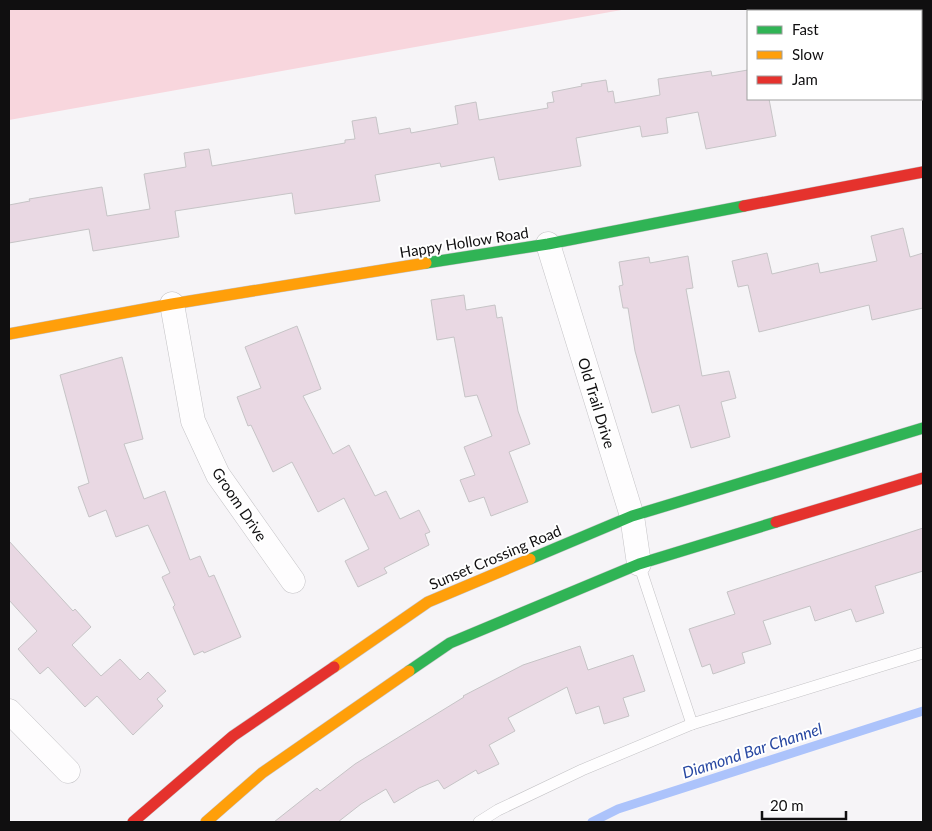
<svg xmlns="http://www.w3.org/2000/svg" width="932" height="831" font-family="Lato,sans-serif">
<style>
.green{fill:#f8d6dd}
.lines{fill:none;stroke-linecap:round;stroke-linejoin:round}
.stream{stroke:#acc3fb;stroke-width:9}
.building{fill:#e9d8e3;stroke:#c6c4c6}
.lane-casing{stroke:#c4c3c6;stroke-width:12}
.street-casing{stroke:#c4c3c6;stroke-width:25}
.fast-casing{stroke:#c4c3c6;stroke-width:12}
.slow-casing{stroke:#c4c3c6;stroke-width:12}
.jam-casing{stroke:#c4c3c6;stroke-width:12}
.lane{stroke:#fefdfe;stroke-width:11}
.street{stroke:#fefdfe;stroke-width:24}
.fast{stroke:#30b455;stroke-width:11}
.slow{stroke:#ff9f0a;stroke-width:11}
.jam{stroke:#e5322d;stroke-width:11}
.labels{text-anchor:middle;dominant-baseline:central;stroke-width:4;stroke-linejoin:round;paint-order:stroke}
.street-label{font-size:15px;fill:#100f10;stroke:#fff}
.water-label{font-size:16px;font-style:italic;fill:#2848a2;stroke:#fff}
</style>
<rect width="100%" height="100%" fill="#f6f4f7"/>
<path class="green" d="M9,9H627L9,120Z"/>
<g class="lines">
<path class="stream" d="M592,822L618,809L923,711"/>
</g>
<g class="building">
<path d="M748,70V99H769L776,136L706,149L698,112L666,118L668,133L642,137L640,126L576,138L581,166L499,180L494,157L441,167L440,163L375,175L380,201L295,214L292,193L175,211L179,237L93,251L89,229L9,243V205L30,201L29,199L102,187L107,216L150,209L144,174L186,167L184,153L209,149L212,166L345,143V140L355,139L352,121L376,117L379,134L410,128L411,133L458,124L455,106L476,102L479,120L548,108L547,103L554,102L552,92L582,86L581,84L606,80L608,92L613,91L615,103L660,95L658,79L711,71L712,76Z"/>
<path d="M903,228L910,257L923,253V308L872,320L869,305L759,332L748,285L738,287L732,261L767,253L772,274L818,263L820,273L877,261L871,236Z"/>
<path d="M688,256L693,288L686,289L702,376L729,371L736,398L721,402L730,437L691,448L679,405L652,413L635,351L628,308H623L619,286L623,285L619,262L649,257L650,263Z"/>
<path d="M464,295L466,310L495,305L497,318L502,317L518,411L530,444L509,452L528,502L491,516L484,497L469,502L460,480L475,475L464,447L492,436L477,395L465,397L454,337L437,340L431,300Z"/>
<path d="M297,326L321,389L303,396L333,454L349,445L375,496L386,491L400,519L419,510L430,532L425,534L429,545L384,568L387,573L358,587L345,561L369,549L344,498L318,512L292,462L273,472L251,425L248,426L237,397L261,388L245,347Z"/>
<path d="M122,357L143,439L124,444L144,499L165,491L190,560L200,556L209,577L214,575L241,637L204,653L203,651L194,655L173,607L175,605L162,577L170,573L148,525L116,537L106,510L89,517L78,487L89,483L60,375Z"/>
<path d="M923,528V571L875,586L884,613L856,622L851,609L815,621L810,606L763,621L771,644L742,653L745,663L713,674L710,664L702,667L689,629L735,614L727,592Z"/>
<path d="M9,541L73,611L75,609L91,627L72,645L101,676L120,659L140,680L148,672L166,691L157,699L163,706L133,735L97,696L85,707L48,667L40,674L18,649L37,631L9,600Z"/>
<path d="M580,646L588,670L633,655L645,691L623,698L629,716L604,724L599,706L576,714L567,687L508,718L515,731L489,745L499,764L478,774L476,770L444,789L438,780L419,788L394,803L386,789L361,804L338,822H274L317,788L320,791L355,764L464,697L463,696L523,665Z"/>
</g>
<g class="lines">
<defs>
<g id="lane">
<path d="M639,564L692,724"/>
<path d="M479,822L498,810L582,770L692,724L923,653"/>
</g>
<g id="street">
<path d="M548,244L632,516L639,564"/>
<path d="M172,304L193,421L218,475L293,581"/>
<path d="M9,711L68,771"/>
</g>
<g id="fast">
<path d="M426,263L548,244L744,206"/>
<path d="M530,559L632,516L923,428"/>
<path d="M409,671L450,643L639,564L776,522"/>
</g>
<g id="slow">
<path d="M9,334L172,304L426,263"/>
<path d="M334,667L428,602L530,559"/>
<path d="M206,822L262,773L409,671"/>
</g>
<g id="jam">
<path d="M744,206L923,172"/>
<path d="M776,522L923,478"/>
<path d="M133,822L233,736L334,667"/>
</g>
</defs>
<use href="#lane" class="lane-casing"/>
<use href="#street" class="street-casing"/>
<use href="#fast" class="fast-casing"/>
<use href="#slow" class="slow-casing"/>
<use href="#jam" class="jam-casing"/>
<use href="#lane" class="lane"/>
<use href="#street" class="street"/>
<use href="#fast" class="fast"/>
<use href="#slow" class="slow"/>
<use href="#jam" class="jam"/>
</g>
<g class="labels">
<g class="street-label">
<text transform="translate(464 242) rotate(-9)">Happy Hollow Road</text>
<text transform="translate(597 403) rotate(73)">Old Trail Drive</text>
<text transform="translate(240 504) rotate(56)">Groom Drive</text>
<text transform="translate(495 557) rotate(-23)">Sunset Crossing Road</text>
</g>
<g class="water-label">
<text transform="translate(752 750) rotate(-18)">Diamond Bar Channel</text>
</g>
</g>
<rect width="932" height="831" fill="none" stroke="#100f10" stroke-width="20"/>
<rect x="747" y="10" width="175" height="90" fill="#ffffff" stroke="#9f9f9f"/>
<rect x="757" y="26" width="25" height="8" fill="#30b455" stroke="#9f9f9f"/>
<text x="792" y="35" font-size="15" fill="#100f10">Fast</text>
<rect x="757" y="51" width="25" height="8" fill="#ff9f0a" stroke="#9f9f9f"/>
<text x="792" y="60" font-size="15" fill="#100f10">Slow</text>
<rect x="757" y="76" width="25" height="8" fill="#e5322d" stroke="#9f9f9f"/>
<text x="792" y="85" font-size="15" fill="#100f10">Jam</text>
<path d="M762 811v8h84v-8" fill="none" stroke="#100f10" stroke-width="2.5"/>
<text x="770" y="811" font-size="15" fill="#100f10" stroke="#ffffff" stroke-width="4" paint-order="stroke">20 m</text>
</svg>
